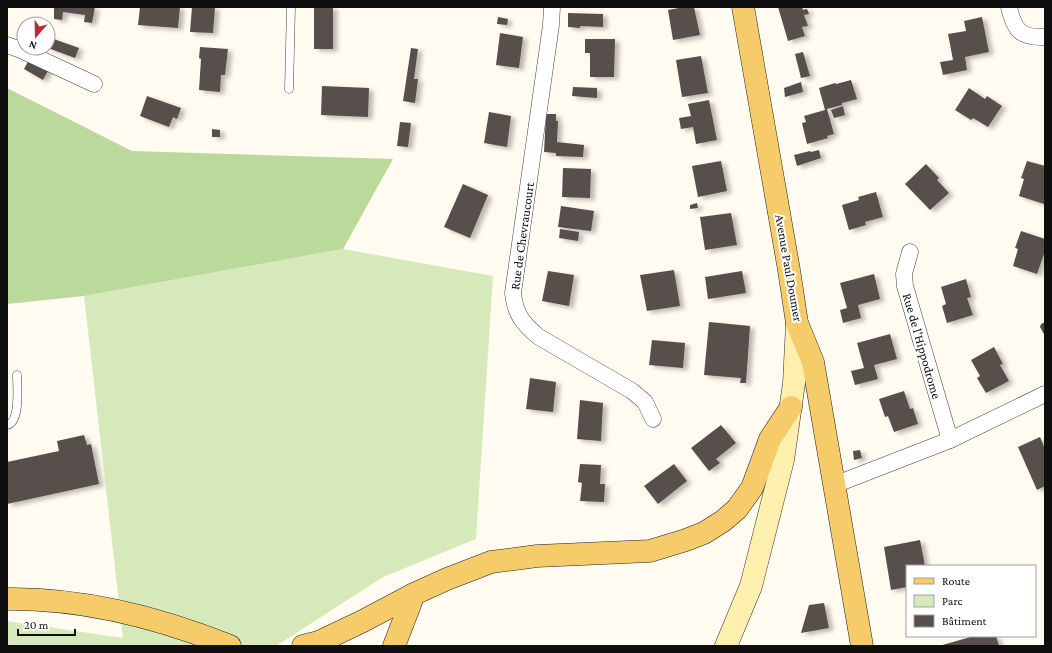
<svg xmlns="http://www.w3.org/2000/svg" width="1052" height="653" font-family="'Crimson Pro',serif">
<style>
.green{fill:#d6e9bb}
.forest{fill:#bbd99a}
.building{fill:#574f4b;filter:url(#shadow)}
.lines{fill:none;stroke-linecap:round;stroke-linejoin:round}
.lane-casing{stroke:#424242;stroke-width:9}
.street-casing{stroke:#424242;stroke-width:17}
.secondary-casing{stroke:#313131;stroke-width:23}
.primary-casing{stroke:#202020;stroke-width:23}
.lane{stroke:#fff;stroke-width:8}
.street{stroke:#fff;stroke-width:16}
.secondary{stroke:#fdefad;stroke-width:22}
.primary{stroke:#f6cb6a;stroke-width:22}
.labels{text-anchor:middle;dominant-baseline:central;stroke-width:4;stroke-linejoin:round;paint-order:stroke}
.street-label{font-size:13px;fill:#0f0f0f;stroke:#fff}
</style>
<defs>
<filter id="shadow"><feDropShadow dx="4.5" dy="2.5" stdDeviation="2" flood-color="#0004"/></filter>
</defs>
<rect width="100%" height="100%" fill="#fffbf1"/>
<path class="green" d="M343,249L493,276L476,539L383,577L276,646H7V621L123,638L84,296Z"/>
<path class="forest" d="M7,88L132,151L393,159L343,249L84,296L7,304Z"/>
<g class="building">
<path d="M54,7H95L92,23L84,22L85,15L63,12L62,20L54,19Z"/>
<path d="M140,7H180L178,28L138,25Z"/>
<path d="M192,7H215L213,33L190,32Z"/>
<rect x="314" y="7" width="19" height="42"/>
<path d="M684,7H694L700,35L673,40L668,10Z"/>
<path d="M778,7H802L803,10L807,9L809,14L804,15L808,26L802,27L805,36L788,41Z"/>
<path d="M568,13L603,14V27L580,26V28L568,27Z"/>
<path d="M498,17L508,19L507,25L497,24Z"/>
<path d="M982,17L989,52L965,57L967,70L943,75L940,62L953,60L948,34L966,31L964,21Z"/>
<path d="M500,33L523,37L519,68L496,65Z"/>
<path d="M48,37L79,48L75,58L48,48Z"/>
<path d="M585,39H615L614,77H590V53H585Z"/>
<path d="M200,47L228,49L225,75H221L220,92L199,90L201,59L199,58Z"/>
<path d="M411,48L418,49L414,79H418L415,103L403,101Z"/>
<path d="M803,52L810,76L801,78L795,54Z"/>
<path d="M701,56L708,93L682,97L676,60Z"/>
<path d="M30,58L49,69L43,80L24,69Z"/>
<path d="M851,80L857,99L842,103V105L827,109L834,134L827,136L828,138L807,144L802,123L806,122L804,116L825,110L819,88L835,83L836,84Z"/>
<path d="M801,82L803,92L785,97L784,88Z"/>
<path d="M322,86L369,88L368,117L321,115Z"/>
<path d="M573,87L597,88V98L572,96Z"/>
<path d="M969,88L985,99L987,96L1002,106L988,127L973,118L971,120L955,110Z"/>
<path d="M147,96L181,108L177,119L173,117L169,127L140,116Z"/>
<path d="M709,100L717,140L696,144L693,127L681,129L679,118L691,116L688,104Z"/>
<path d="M843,106L845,115L834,118L831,110Z"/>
<path d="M489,112L511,116L507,147L484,143Z"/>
<path d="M546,114H556V121H558L557,142L584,145L583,157L556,156V153L544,152Z"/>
<path d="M400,122L411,123L408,147L397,146Z"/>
<path d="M212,129L220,130V137H212Z"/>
<path d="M819,150L821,158L797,166L794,155L810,151L811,152Z"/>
<path d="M721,161L727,191L698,197L692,166Z"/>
<path d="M1027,161L1045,166L1044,204L1019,196L1024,179L1021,178Z"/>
<path d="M926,164L939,178L937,180L949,193L930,210L905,184Z"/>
<path d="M563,168L591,169L590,198L562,197Z"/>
<path d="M463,184L488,195L470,238L444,227Z"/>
<path d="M876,192L883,217L865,222L866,225L849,230L842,205L859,200L858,197Z"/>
<path d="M697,203L698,208L690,209V205Z"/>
<path d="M561,206L594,211L591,231L558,227Z"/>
<path d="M731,213L737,245L705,250L700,217Z"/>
<path d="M560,229L579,232L578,241L559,238Z"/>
<path d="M1021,231L1045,239V251L1037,274L1013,266L1018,249L1015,248Z"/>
<path d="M674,270L680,306L647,311L640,275Z"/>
<path d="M548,271L574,275L569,306L542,301Z"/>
<path d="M742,271L746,293L708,299L705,277Z"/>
<path d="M874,274L880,299L858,305L861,318L843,323L840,310L847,308L840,283Z"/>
<path d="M966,279L971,297L967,298L973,315L947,323L942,306L946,304L941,287Z"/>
<path d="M709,322L750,326L746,383H740L741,378L704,375Z"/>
<path d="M1045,322V336L1040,327L1041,324Z"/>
<path d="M890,334L897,359L874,365L878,379L855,385L851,371L864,368L857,343Z"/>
<path d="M652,340L685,343L683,368L649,365Z"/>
<path d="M994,347L1003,364L1000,365L1009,381L986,393L977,378L980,376L971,360Z"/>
<path d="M530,378L556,382L553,412L526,409Z"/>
<path d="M904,391L910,409L913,408L918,424L894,432L888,416L885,417L879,399Z"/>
<path d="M580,400L603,403L601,441L577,439Z"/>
<path d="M721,425L736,443L716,459L720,463L709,471L691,448Z"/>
<path d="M84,435L87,445L91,444L99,484L7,504V462L59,451L57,441Z"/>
<path d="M1040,437L1045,449V486L1037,490L1018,447Z"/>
<path d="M860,450L862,458L854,460L853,451Z"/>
<path d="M580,464L601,465L600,484H605L604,502L580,501L582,483L578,482Z"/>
<path d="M674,464L687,481L658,504L644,486Z"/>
<path d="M920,540L925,566H907V587L891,590L884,547Z"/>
<path d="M824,603L829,628L801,633L809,605Z"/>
<path d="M974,636H996L999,646H939Z"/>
</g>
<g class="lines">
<defs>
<g id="lane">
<path d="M289,89L291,7"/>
<path d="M7,425C21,422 17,386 17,375"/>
</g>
<g id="street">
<path d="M552,7L551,25L513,293C515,314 523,324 539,337L632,391L645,402L653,419"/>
<path d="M1009,7C1014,30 1020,38 1045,37"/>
<path d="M7,45L21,50L94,84"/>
<path d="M910,252L904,274L905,286L950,440"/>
<path d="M834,485L950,440L1045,394"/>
</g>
<path id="secondary" d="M726,646L751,586L783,460L794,383L797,323"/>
<g id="primary">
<path d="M743,7L789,270L797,323L813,362L862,646"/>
<path d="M7,599C83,598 160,618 230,646"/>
<path d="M303,646L319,642L363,621L414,594L447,579L491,562L537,556L650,551L686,540L704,533L723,521L737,509L752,488L770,439L791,407"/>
<path d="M394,646L414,594"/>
</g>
</defs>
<use href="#lane" class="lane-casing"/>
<use href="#street" class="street-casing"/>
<use href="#secondary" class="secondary-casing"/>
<use href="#primary" class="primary-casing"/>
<use href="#lane" class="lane"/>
<use href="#street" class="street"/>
<use href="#secondary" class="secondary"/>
<use href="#primary" class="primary"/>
</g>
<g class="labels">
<g class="street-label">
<text transform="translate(522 236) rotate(-82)">Rue de Chevraucourt</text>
<text transform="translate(789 268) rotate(80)">Avenue Paul Doumer</text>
<text transform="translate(922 346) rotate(74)">Rue de l'Hippodrome</text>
</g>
</g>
<rect width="1052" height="653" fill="none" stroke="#0f0f0f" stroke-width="16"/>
<rect x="906" y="565" width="130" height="72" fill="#ffffff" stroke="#9f9f9f"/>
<rect x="914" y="578" width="20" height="6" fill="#f6cb6a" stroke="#9f9f9f"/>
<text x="942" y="585" font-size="12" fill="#0f0f0f">Route</text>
<rect x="914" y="595" width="20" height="12" fill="#d6e9bb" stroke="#9f9f9f"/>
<text x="942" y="605" font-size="12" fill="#0f0f0f">Parc</text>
<rect x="914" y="615" width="20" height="12" fill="#574f4b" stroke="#9f9f9f"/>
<text x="942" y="625" font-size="12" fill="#0f0f0f">Bâtiment</text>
<g transform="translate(36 36) rotate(200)"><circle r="19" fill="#ffffff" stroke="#9f9f9f"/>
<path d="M0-3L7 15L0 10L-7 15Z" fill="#bd2939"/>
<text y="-6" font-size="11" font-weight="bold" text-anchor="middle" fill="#0f0f0f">N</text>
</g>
<path d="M18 629v6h57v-6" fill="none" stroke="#0f0f0f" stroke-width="2"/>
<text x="24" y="629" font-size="12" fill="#0f0f0f" stroke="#ffffff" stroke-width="3" paint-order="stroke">20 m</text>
</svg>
